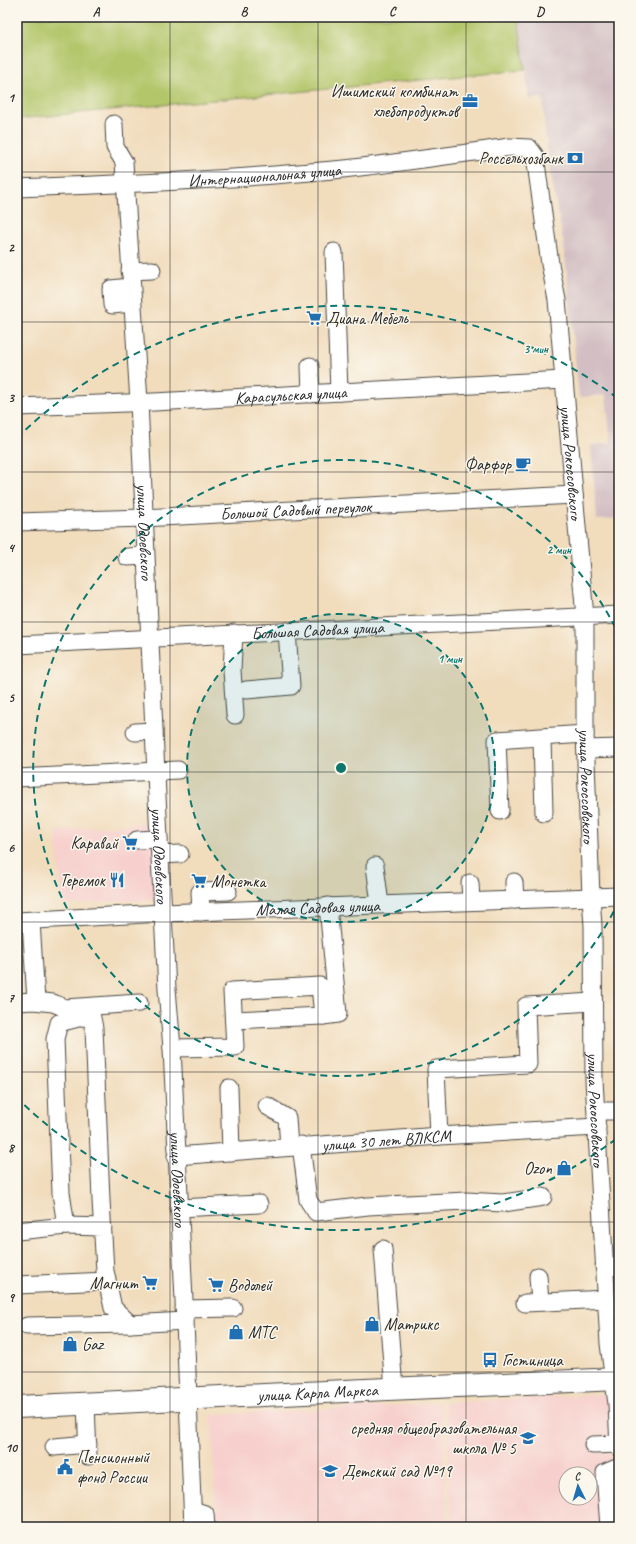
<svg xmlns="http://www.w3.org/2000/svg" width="636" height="1544" font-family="Caveat,sans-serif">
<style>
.built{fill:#f7d0cd;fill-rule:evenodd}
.industrial{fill:#d2bec3}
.green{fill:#b3c66a;stroke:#6f784a}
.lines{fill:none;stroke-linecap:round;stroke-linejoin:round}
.minor-casing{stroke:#494641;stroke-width:19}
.major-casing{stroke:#494641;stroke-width:24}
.minor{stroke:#fff;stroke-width:17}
.major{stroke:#fff;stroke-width:22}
.grid{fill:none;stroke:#2b2b2b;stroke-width:1;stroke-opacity:0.55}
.ring{fill:none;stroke:#0f766e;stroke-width:2;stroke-dasharray:7 5}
.labels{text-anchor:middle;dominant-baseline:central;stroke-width:3;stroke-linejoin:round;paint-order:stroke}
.poi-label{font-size:17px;fill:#2b2b2b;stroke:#fbf7ec;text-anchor:start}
.street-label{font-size:17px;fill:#2b2b2b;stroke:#fbf7ec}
.centre{fill:#0f766e;stroke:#fbf7ec;stroke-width:2}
.ring-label{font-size:12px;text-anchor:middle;font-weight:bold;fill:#0f766e;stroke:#fbf7ec;stroke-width:3;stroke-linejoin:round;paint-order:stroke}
.neatline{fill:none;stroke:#2b2b2b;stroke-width:1.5}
.grid-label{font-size:13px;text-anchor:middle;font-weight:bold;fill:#2b2b2b}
</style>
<rect width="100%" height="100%" fill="#fbf7ec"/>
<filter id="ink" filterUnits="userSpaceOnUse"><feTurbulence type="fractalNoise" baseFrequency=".025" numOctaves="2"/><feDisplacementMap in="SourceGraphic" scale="8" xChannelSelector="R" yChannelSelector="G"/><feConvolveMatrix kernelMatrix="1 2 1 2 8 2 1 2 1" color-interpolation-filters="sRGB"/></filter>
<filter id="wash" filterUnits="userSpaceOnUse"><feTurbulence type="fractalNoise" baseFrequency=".012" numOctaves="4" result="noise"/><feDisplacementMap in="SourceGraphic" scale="16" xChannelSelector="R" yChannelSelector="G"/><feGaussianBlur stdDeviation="0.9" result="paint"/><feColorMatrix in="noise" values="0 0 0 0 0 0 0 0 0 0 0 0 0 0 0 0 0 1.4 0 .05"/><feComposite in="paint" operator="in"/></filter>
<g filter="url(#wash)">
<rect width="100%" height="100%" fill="#f1dcbc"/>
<g class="built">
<path d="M153,822L156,899L62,905L56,831Z"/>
<path d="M607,1394L614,1527H451L445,1403ZM566,1474H590V1498H566Z"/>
<path d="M441,1403L448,1527H217L211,1415Z"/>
</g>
<path class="industrial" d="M518,17H619V518L597,520L591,445L611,443L606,395L579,397L564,245L551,177L545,132L543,98L529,99Z"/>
<path class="green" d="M17,17H518L525,70L17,119Z"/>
</g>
<g filter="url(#ink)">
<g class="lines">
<defs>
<g id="minor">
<path id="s1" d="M114,124L115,147L124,162L139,402L159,839L167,989L172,1048L185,1321L193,1527"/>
<path id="s2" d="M17,188C123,184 228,180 333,170C393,164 451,155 510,147L529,148L535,156L550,264L557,300L585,617V734L591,897L593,926L594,1080L609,1344L617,1404L619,1448"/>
<path d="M334,252L339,392"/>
<path d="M130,271L152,270"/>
<path d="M131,287L111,289L112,305L132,303"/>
<path d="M310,366L311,394"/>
<path id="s3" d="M17,407L154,402L564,380"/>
<path id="s4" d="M17,522L143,518L574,495"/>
<path d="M127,557L145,556"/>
<path d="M234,633L232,670L235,715"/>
<path id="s5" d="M17,645L619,615"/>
<path d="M246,690L291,686L287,631"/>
<path d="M135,732L154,731"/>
<path d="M542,738L544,813"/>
<path d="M586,749L619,748"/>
<path d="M17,778L178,770"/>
<path d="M500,811L497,740L585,734"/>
<path d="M137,840L159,839"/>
<path d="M160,855L180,854"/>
<path d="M375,866L380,904"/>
<path d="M514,882L515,900"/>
<path d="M470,883L471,901"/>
<path d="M201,912L200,892L228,891"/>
<path id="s6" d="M17,921L164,913L619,896"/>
<path d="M31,921L36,1001"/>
<path d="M17,1002L34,1001L53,1003L65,1008L139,1003"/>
<path d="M234,1020L323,1016"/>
<path d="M172,1048L235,1047L232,991L320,986L323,1016L338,1014L328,906"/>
<path d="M229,1088L231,1152"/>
<path d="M267,1106L287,1118L289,1147"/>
<path d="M597,1111H619"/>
<path d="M439,1136L436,1069L528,1064L526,1006L593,1002"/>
<path d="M301,1145L308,1200L316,1212L368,1206L466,1201L503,1203L543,1197"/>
<path id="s7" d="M176,1156L439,1136L597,1127"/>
<path d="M179,1208L259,1204"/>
<path d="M103,1227L66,1226L61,1193L55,1039L59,1023L82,1017L92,1018L94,1028L101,1200L105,1271L113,1308L130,1324L185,1321"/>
<path d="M17,1231L66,1226"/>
<path d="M383,1249L394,1389"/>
<path d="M604,1267L619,1266"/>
<path d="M538,1276L540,1302"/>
<path d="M17,1285L107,1281"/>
<path d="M525,1303L606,1299"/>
<path d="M184,1309L233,1308"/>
<path d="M27,1326L130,1324"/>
<path d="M86,1404L88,1456"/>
<path d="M593,1445L619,1444"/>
<path d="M54,1447L88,1444"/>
<path d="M193,1510L205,1514L206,1527"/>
<path d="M609,1527L605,1473L619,1467"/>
</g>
<g id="major">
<path id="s8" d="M17,1407L365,1390L619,1379"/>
</g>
</defs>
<use href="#minor" class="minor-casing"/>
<use href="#major" class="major-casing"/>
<use href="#minor" class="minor"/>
<use href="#major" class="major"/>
</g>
</g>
<path class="grid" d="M170,17V1527M318,17V1527M466,17V1527M17,172H619M17,322H619M17,472H619M17,622H619M17,772H619M17,922H619M17,1072H619M17,1222H619M17,1372H619"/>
<circle cx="341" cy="768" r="154" fill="#0f766e" fill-opacity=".12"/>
<g class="ring">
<circle cx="341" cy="768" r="154"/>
<path d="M619 901A308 308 0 1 1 619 635"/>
<path d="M616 1139A462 462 0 0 1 17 1098M17 438A462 462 0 0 1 616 397"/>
</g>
<defs>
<symbol id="office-bare" viewBox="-9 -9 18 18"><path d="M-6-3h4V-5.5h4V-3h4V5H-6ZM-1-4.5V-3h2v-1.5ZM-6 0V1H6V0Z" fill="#1f6fb2" stroke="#fbf7ec" stroke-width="2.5" paint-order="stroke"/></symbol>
<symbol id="bank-bare" viewBox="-9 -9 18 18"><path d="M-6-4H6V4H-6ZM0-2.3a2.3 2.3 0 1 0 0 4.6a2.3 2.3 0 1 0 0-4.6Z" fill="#1f6fb2" stroke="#fbf7ec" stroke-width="2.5" paint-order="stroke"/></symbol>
<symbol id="supermarket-bare" viewBox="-9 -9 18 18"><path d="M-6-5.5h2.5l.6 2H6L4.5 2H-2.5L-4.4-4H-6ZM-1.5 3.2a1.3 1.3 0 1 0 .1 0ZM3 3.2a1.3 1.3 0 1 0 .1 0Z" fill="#1f6fb2" stroke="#fbf7ec" stroke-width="2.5" paint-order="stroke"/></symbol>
<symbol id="cafe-bare" viewBox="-9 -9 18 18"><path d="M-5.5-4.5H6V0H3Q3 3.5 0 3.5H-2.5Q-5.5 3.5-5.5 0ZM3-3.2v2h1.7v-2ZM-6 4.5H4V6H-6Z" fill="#1f6fb2" stroke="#fbf7ec" stroke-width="2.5" paint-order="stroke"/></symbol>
<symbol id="restaurant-bare" viewBox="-9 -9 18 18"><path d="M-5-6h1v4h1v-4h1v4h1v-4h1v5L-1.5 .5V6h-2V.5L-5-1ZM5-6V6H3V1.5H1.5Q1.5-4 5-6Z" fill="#1f6fb2" stroke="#fbf7ec" stroke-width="2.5" paint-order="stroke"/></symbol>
<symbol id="shop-bare" viewBox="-9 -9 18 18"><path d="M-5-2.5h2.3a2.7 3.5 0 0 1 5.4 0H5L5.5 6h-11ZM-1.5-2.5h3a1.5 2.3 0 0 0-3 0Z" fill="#1f6fb2" stroke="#fbf7ec" stroke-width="2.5" paint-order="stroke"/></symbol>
<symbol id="bus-bare" viewBox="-9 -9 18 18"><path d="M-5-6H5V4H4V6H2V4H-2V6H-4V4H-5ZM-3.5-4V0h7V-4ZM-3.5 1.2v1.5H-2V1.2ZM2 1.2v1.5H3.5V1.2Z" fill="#1f6fb2" stroke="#fbf7ec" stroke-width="2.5" paint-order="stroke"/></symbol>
<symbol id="school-bare" viewBox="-9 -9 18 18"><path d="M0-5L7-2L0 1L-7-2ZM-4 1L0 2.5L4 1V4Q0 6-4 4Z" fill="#1f6fb2" stroke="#fbf7ec" stroke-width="2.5" paint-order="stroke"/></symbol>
<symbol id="civic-bare" viewBox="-9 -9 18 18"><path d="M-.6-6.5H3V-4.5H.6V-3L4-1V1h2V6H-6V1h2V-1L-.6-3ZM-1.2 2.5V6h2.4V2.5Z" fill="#1f6fb2" stroke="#fbf7ec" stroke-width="2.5" paint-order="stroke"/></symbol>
</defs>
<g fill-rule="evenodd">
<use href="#office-bare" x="459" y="90" width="22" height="22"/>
<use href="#bank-bare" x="564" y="147" width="22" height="22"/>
<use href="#supermarket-bare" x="303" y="307" width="22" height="22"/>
<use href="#cafe-bare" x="512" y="453" width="22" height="22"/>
<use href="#supermarket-bare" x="119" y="832" width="22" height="22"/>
<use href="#restaurant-bare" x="106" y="869" width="22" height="22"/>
<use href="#supermarket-bare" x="188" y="870" width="22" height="22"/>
<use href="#shop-bare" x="553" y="1157" width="22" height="22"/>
<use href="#supermarket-bare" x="139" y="1272" width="22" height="22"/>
<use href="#supermarket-bare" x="205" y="1274" width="22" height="22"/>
<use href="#shop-bare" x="361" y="1313" width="22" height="22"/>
<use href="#shop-bare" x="225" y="1321" width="22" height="22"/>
<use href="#shop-bare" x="59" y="1333" width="22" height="22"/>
<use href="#bus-bare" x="479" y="1349" width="22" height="22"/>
<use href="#school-bare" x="517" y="1427" width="22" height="22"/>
<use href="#civic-bare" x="54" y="1456" width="22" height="22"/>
<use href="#school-bare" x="319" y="1460" width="22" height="22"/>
</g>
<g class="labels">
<g class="poi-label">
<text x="458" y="91" text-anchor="end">Ишимский комбинат<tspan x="458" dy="20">хлебопродуктов</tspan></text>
<text x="563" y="158" text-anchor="end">Россельхозбанк</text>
<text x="326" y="318">Диана Мебель</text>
<text x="511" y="464" text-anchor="end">Фарфор</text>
<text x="118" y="843" text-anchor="end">Каравай</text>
<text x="105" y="880" text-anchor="end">Теремок</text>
<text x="211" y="881">Монетка</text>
<text x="552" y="1168" text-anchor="end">Ozon</text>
<text x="138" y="1283" text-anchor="end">Магнит</text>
<text x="228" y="1285">Водолей</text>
<text x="384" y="1324">Матрикс</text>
<text x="248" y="1332">МТС</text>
<text x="82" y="1344">Gaz</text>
<text x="502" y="1360">Гостиница</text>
<text x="516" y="1428" text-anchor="end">средняя общеобразовательная<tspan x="516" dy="20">школа № 5</tspan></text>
<text x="77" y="1457">Пенсионный<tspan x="77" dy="20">фонд России</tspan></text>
<text x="342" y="1471">Детский сад №19</text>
</g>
<g class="street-label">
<text stroke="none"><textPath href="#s2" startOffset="248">Интернациональная улица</textPath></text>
<text stroke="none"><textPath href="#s3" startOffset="274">Карасульская улица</textPath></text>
<text stroke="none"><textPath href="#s2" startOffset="833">улица Рокоссовского</textPath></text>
<text stroke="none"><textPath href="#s4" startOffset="279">Большой Садовый переулок</textPath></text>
<text stroke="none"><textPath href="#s1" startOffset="411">улица Одоевского</textPath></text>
<text stroke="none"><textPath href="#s5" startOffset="301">Большая Садовая улица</textPath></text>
<text stroke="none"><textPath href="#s2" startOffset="1157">улица Рокоссовского</textPath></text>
<text stroke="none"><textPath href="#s1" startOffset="735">улица Одоевского</textPath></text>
<text stroke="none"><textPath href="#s6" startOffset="301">Малая Садовая улица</textPath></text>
<text stroke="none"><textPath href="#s2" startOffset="1481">улица Рокоссовского</textPath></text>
<text stroke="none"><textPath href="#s7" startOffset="211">улица 30 лет ВЛКСМ</textPath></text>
<text stroke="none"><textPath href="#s1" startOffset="1059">улица Одоевского</textPath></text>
<text stroke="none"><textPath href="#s8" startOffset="301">улица Карла Маркса</textPath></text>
</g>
</g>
<circle cx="341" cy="768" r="6" class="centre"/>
<g class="ring-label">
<text x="536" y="353">3 мин</text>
<text x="559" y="554">2 мин</text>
<text x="450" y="663">1 мин</text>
</g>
<rect width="636" height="1544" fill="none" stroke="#fbf7ec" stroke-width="44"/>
<g transform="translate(578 1486) rotate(355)"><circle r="19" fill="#fbf7ec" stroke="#a8a59f"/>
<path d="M0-3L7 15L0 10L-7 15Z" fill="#1f6fb2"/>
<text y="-6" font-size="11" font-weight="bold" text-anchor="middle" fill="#2b2b2b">С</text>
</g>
<rect x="22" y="22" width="592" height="1500" class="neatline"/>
<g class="grid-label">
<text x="96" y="16">A</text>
<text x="244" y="16">B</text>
<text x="392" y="16">C</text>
<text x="540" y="16">D</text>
<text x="11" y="102">1</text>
<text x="11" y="252">2</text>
<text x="11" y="402">3</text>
<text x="11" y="552">4</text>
<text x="11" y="702">5</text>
<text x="11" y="852">6</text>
<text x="11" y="1002">7</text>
<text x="11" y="1152">8</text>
<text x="11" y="1302">9</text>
<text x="11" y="1452">10</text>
</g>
</svg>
